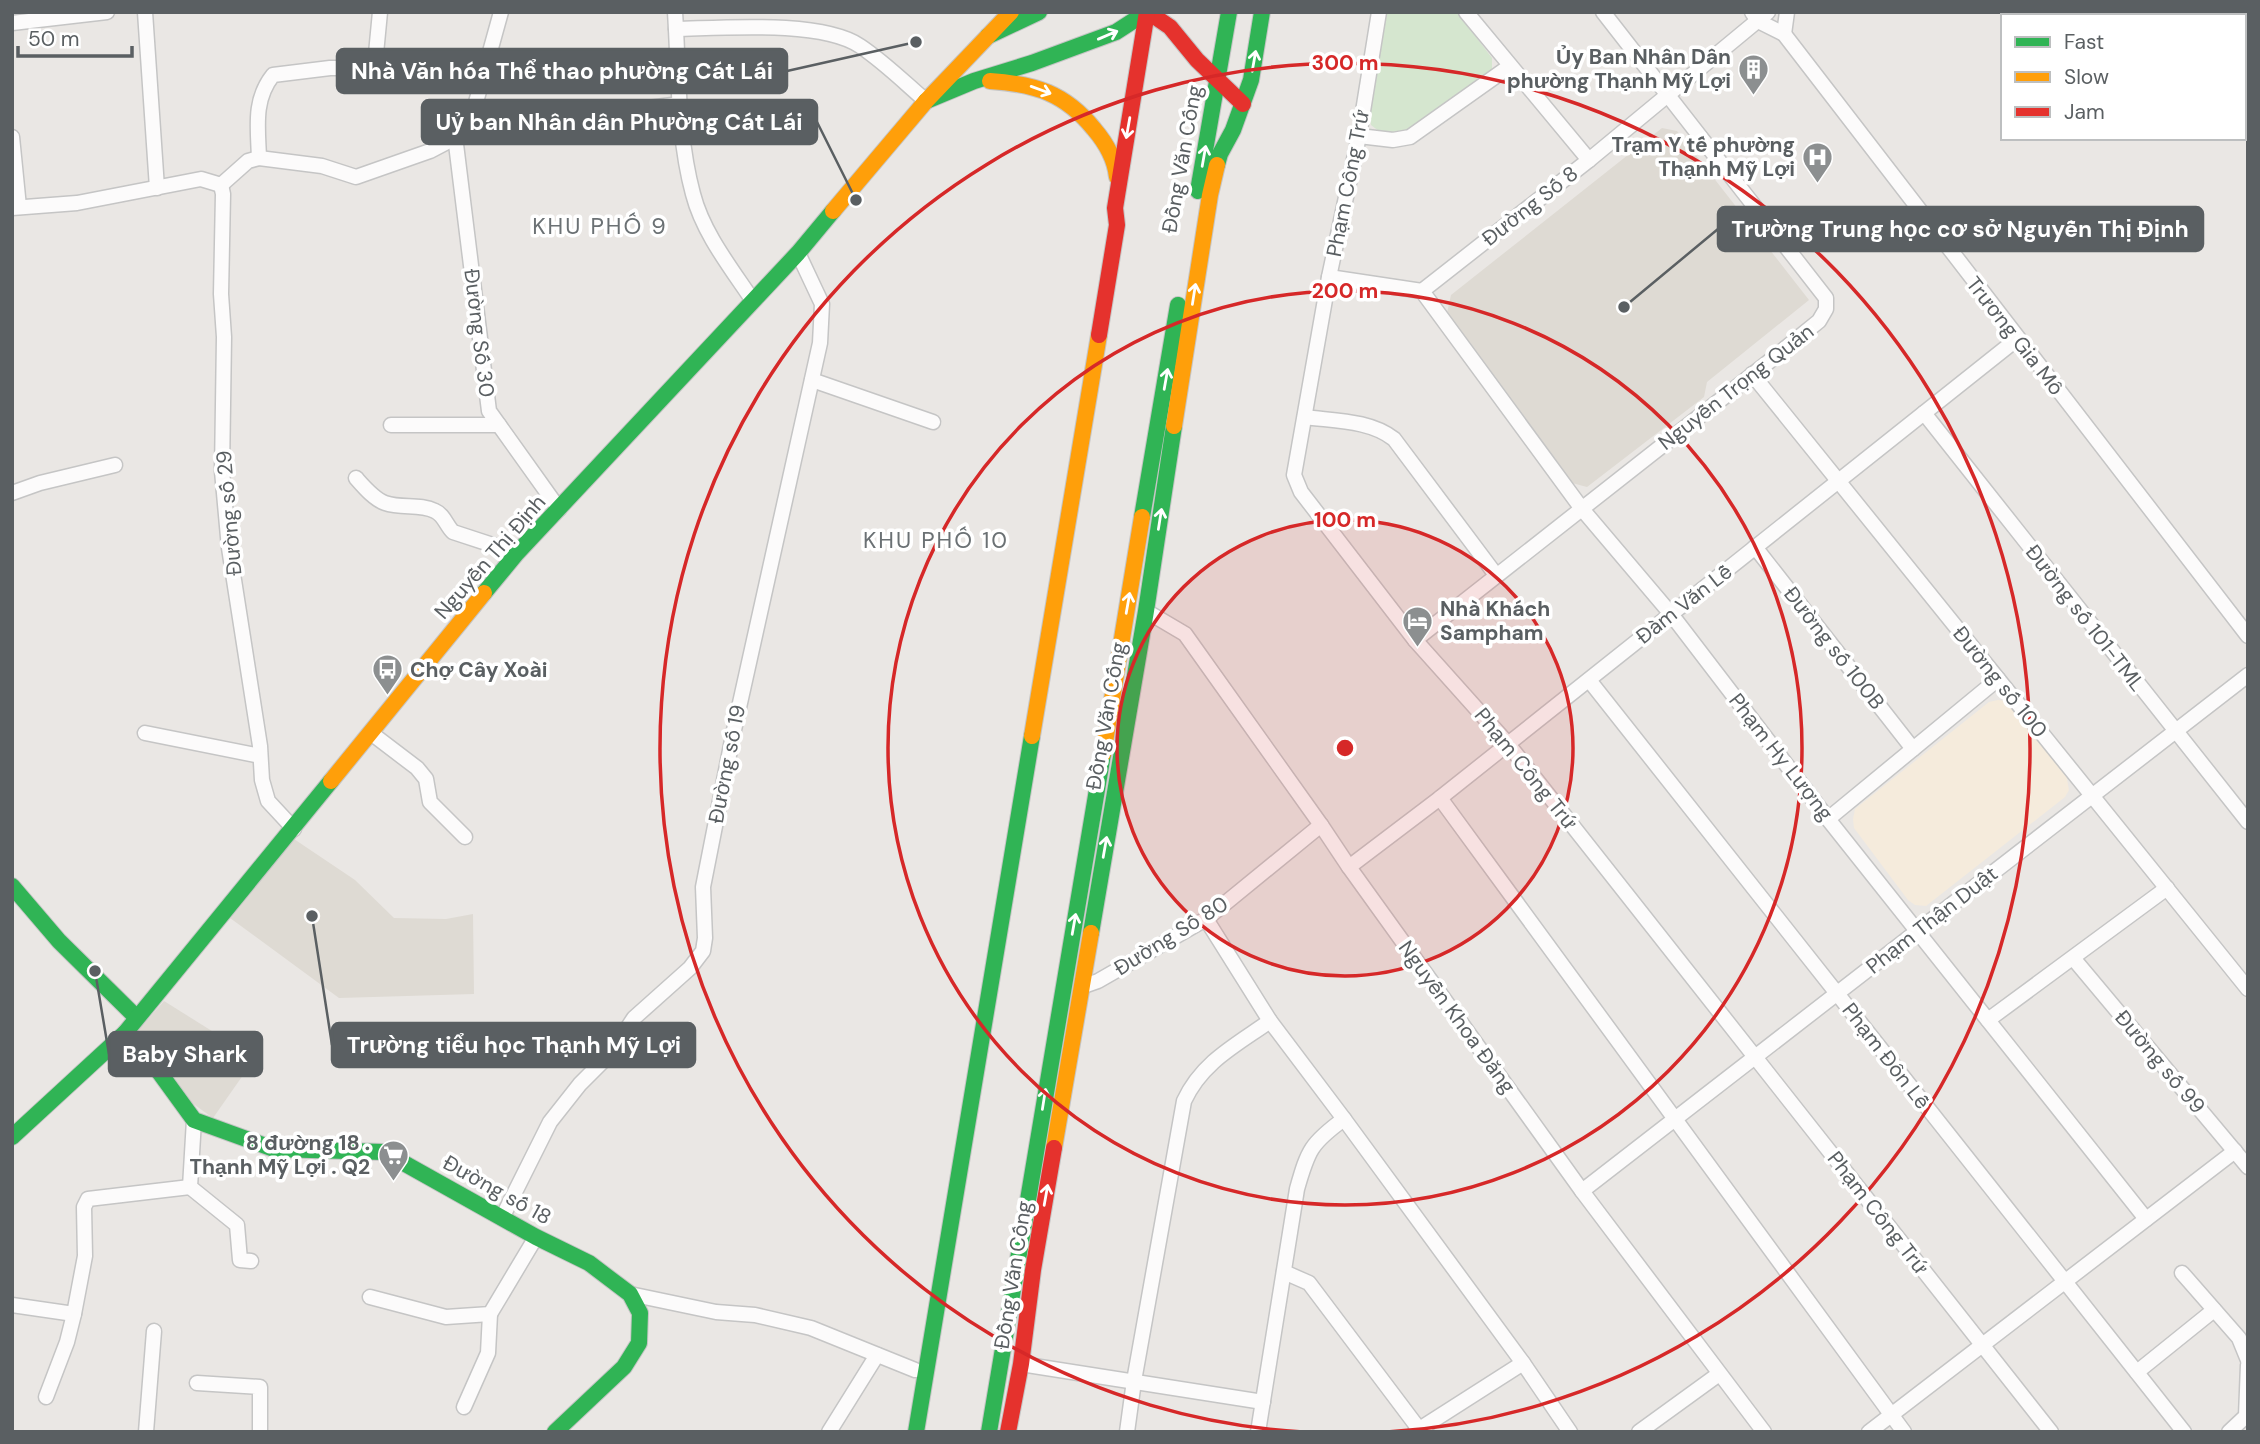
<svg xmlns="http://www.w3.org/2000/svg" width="2260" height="1444" font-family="'DM Sans',sans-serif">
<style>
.commercial{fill:#f5ebdc}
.education{fill:#dedad3}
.green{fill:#d5e6cf}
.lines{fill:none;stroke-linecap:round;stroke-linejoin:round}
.street-casing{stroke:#c5c5c5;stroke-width:17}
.fast-casing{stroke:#c5c5c5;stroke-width:18}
.slow-casing{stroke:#c5c5c5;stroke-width:18}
.jam-casing{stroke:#c5c5c5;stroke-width:18}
.street{stroke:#fcfbfb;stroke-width:14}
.fast{stroke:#30b455;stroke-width:16}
.slow{stroke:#ff9f0a;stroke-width:16}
.jam{stroke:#e5322d;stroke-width:16}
.oneway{stroke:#fff}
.ring{fill:none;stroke:#d62828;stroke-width:3.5}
.labels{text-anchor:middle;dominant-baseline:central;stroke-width:7;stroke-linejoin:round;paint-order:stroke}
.poi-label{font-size:21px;font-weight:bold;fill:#5a5f62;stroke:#fff;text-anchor:end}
.street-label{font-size:21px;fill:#5a5f62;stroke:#fff}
.neighbourhood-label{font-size:23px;letter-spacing:2px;fill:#6b7174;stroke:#fff}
.centre{fill:#d62828;stroke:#fff;stroke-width:3.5}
.ring-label{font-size:21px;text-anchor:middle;font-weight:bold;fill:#d62828;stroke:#fff;stroke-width:7;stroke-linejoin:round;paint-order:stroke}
.leader{fill:none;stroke:#5a5f62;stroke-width:2.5}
.callout-dot{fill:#5a5f62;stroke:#fff;stroke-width:2.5}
.callout{fill:#5a5f62;stroke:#5a5f62;stroke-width:2.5}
.callout-label{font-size:23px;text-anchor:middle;font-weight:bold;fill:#fff}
</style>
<rect width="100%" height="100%" fill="#eae7e4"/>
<path class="commercial" d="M1998,700L2007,701L2066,774L2069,790L2065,797L1926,906L1915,905L1908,900L1854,828L1853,819L1855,809L1989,702Z"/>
<g class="education">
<path d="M1662,128L1677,131L1809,300L1707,382L1704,397L1587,487L1572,483L1447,313L1451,295Z"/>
<path d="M294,839L355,880L394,918L446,919L473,914L474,994L339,998L230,918Z"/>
<path d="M164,1001L255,1058L213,1118L188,1100L135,1034Z"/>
</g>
<path class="green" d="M1387,12H1457L1492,58V75L1412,137L1384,135L1371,125L1369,114Z"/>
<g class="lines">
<defs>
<g id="street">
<path d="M145,12L157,188"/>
<path d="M675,12C679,72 677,135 693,194C703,233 731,268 753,301"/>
<path d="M1379,12L1359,136L1329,277L1294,475L1301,492L1415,640L1508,744L2051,1432"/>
<path d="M1466,12L1589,160"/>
<path d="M1752,12L1758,21L1784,34L2248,636"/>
<path d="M2164,12L2168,16"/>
<path d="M12,23L107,12"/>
<path d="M676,29C723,28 821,20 860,46C884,62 905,83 926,101"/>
<path d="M1784,34L1787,12"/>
<path d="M2244,84L2248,87"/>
<path d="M468,131L501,12"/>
<path d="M455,136L489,411L559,509"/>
<path d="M1359,136L1393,140L1410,137L1510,66"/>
<path d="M12,137L19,207"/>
<path d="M259,158C258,128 253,100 273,75L330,68H368L375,64L380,12"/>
<path d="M221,185L223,194L221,294L224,337L222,471L229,548L260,746L262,780L268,801L294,829"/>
<path d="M12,208L77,203L201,179L221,185L248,161L259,158L322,166L356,177L430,151L468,131L680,104"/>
<path d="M1329,277L1422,291"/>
<path d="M1422,291L1582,509L1671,614L1828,819L2146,1219"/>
<path d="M1422,291L1589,160L1768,12"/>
<path d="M1752,374L2248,989"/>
<path d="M812,380L933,422"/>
<path d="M1924,413L2248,822"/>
<path d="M1305,417C1334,421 1370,420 1394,439L1496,575"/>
<path d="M391,425H499"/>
<path d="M356,478C364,487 374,499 385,503C402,509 420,503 435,511C444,515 446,525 453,532L517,553"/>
<path d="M12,493L40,483L115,465"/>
<path d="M1755,547L1913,749"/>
<path d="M1146,611L1185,634L1321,825L1349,867L1582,1191L1764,1432"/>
<path d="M1415,640L1766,364L1819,321L1826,309V298L1603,12"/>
<path d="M1589,680L2184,1432"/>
<path d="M145,733L260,756"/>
<path d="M371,733L417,768L426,779L430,802L465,837"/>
<path d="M1440,798L1904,1432"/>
<path d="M1828,819L1998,679"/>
<path d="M1349,867L1440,798L2017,339"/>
<path d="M1206,919L1270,1021L1344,1119L1523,1363L1570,1432"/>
<path d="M2073,958L2248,1167"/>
<path d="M1081,987L1098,981L1206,919L1321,825"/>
<path d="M1988,1020L2167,888"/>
<path d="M194,1120L190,1187L237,1225L240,1260L251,1261"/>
<path d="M1582,1191L2248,675"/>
<path d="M502,1218L550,1122L580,1084L611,1053L634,1018L690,968L703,951L705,938L703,887L734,730L820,343L822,304L798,253"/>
<path d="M1284,1272L1309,1283L1419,1429"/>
<path d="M2182,1273L2239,1338L2248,1360"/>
<path d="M630,1294L716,1312L755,1315L811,1328L915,1370"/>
<path d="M370,1297L446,1317L490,1314L536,1237"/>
<path d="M12,1305L74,1314L85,1256L84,1207L88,1199L190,1187"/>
<path d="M1021,1364L1263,1402"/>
<path d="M2137,1372L2214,1310"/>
<path d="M197,1383L260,1387V1432"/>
<path d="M46,1397L67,1342L74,1314"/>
<path d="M464,1407L488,1353L490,1314"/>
<path d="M146,1432L154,1331"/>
<path d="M829,1432L877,1355"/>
<path d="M1127,1432L1134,1381L1184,1101C1202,1062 1236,1045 1270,1021"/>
<path d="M1258,1432L1297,1189C1308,1150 1311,1143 1344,1119"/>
<path d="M1415,1432L1523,1363"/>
<path d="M1639,1432L1719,1374"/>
<path d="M1869,1432L2235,1151"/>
<path d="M2229,1432L2246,1416L2248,1365"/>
</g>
<g id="fast">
<path d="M988,36L1039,12"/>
<path d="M926,101L974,81L1032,63L1116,32L1147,12"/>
<path d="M1217,165L1220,154L1233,130L1251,80L1262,12"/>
<path d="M1198,191L1229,12"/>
<path d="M1142,517L1178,305"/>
<path d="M484,593L517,553L798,253L833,211"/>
<path d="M12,886L59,941L136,1017"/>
<path d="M1091,933L1146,611L1174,426"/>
<path d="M125,1033L154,1065L194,1120L274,1149L384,1152L536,1237L589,1263L630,1294L640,1313L639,1343L624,1367L555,1432"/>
<path d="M12,1137L125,1033L331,781"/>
<path d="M916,1432L1032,736"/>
<path d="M989,1432L1103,754"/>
</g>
<g id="slow">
<path d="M990,81C1035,84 1065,93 1094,129C1106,143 1115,158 1117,177"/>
<path d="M833,211L926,101L1011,12"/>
<path d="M1174,426L1210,195L1217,165"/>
<path d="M1032,736L1099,335"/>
<path d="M1103,754L1142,517"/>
<path d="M331,781L484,593"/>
<path d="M1054,1148L1091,933"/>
</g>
<g id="jam">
<path d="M1148,12L1170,27L1197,60L1243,104"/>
<path d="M1099,335L1117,225L1115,208L1147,12"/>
<path d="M1008,1432L1021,1364L1033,1270L1054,1148"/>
</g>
</defs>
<use href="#street" class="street-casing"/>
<use href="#fast" class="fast-casing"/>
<use href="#slow" class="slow-casing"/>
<use href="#jam" class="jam-casing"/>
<use href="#street" class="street"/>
<use href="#fast" class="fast"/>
<use href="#slow" class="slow"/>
<use href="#jam" class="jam"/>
</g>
<defs><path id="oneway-shaft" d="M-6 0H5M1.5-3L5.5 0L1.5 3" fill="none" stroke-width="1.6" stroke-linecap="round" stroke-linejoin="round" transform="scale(1.75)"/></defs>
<g class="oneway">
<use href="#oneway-shaft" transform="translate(1108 35) rotate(-23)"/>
<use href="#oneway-shaft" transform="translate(1254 61) rotate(-80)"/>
<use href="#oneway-shaft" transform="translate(1041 90) rotate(20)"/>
<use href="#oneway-shaft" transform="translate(1128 128) rotate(100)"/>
<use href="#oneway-shaft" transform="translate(1204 156) rotate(-80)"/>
<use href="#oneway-shaft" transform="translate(1194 294) rotate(-81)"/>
<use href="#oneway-shaft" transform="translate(1166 379) rotate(-80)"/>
<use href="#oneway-shaft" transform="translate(1160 519) rotate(-81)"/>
<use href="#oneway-shaft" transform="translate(1128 603) rotate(-80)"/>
<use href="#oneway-shaft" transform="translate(1105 847) rotate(-80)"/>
<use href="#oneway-shaft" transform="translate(1074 924) rotate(-80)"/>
<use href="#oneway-shaft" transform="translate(1044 1099) rotate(-81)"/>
<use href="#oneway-shaft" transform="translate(1046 1195) rotate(-80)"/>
</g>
<circle cx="1345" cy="748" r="228" fill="#d62828" fill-opacity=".12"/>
<g class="ring">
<circle cx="1345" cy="748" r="228"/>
<circle cx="1345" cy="748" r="457"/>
<path d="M1303 1432A685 685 0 1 1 1387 1432"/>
</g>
<defs>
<symbol id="building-pin" viewBox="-11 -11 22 30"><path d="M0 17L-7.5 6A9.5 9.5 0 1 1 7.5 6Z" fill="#8c8f90" stroke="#fff"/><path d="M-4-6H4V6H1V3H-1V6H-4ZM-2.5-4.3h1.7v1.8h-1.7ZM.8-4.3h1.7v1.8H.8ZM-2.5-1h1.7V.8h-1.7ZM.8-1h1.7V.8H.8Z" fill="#fff"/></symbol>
<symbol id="hospital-pin" viewBox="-11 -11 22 30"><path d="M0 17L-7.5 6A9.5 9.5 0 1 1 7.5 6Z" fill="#8c8f90" stroke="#fff"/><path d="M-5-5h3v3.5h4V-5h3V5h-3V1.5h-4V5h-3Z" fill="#fff"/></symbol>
<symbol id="hotel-pin" viewBox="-11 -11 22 30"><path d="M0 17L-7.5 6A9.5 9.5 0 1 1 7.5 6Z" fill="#8c8f90" stroke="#fff"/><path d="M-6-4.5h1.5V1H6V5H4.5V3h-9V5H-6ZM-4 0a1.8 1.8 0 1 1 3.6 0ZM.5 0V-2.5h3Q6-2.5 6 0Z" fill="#fff"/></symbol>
<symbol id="bus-pin" viewBox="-11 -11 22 30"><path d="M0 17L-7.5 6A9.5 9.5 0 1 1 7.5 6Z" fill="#8c8f90" stroke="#fff"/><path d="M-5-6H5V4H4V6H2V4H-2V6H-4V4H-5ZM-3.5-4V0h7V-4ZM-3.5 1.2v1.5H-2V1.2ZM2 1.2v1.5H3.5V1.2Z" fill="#fff"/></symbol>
<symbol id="supermarket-pin" viewBox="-11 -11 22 30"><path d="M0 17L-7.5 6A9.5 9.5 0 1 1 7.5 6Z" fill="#8c8f90" stroke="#fff"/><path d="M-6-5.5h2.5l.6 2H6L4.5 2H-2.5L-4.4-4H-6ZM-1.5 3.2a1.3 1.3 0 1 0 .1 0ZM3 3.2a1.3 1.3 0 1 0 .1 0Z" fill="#fff"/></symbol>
</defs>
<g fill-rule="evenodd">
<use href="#building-pin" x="1736" y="52" width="35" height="47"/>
<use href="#hospital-pin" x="1800" y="140" width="35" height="47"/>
<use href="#hotel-pin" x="1400" y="604" width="35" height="47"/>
<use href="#bus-pin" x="370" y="652" width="35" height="47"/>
<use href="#supermarket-pin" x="376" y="1138" width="35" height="47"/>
</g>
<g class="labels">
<g class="poi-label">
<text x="1731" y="57">Ủy Ban Nhân Dân<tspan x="1731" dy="24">phường Thạnh Mỹ Lợi</tspan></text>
<text x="1795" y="145">Trạm Y tế phường<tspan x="1795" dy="24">Thạnh Mỹ Lợi</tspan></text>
<text x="1440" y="609" text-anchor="start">Nhà Khách<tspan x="1440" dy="24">Sampham</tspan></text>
<text x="410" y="670" text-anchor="start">Chợ Cây Xoài</text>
<text x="370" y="1143">8 đường 18 .<tspan x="370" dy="24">Thạnh Mỹ Lợi . Q2</tspan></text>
</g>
<g class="street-label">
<text transform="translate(1182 159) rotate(-80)">Đồng Văn Cống</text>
<text transform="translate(1348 183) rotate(-79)">Phạm Công Trứ</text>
<text transform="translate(1530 206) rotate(-38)">Đường Số 8</text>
<text transform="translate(479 333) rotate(83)">Đường Số 30</text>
<text transform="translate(2015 336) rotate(52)">Trương Gia Mô</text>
<text transform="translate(1736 387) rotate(-38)">Nguyễn Trọng Quản</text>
<text transform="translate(229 513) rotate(-95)">Đường số 29</text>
<text transform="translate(490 557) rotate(-49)">Nguyễn Thị Định</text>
<text transform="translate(1684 604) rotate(-38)">Đàm Văn Lễ</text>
<text transform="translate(2085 618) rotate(52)">Đường số 101-TML</text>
<text transform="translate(1834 648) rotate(52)">Đường số 100B</text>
<text transform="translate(2000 682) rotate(51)">Đường số 100</text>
<text transform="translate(1106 716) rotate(-80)">Đồng Văn Cống</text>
<text transform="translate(1781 757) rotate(52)">Phạm Hy Lượng</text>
<text transform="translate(727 764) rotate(-79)">Đường số 19</text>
<text transform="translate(1526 769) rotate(51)">Phạm Công Trứ</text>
<text transform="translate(1932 920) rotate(-38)">Phạm Thận Duật</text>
<text transform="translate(1171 936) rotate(-32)">Đường Số 80</text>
<text transform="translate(1457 1017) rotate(54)">Nguyễn Khoa Đăng</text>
<text transform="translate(1886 1056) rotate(52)">Phạm Đôn Lễ</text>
<text transform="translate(2160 1062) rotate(50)">Đường số 99</text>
<text transform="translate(497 1190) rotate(29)">Đường số 18</text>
<text transform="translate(1878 1213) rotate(52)">Phạm Công Trứ</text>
<text transform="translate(1013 1275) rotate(-81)">Đồng Văn Cống</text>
</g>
<g class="neighbourhood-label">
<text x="600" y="226">KHU PHỐ 9</text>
<text x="936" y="540">KHU PHỐ 10</text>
</g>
</g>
<circle cx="1345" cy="748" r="10" class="centre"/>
<g class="ring-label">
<text x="1345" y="70">300 m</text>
<text x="1345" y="298">200 m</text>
<text x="1345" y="527">100 m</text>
</g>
<path class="leader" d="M916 42L787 71M856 200L817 122M1624 307L1718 229M312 916L332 1045M95 971L109 1054"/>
<g class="callout-dot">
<circle cx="916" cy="42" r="7"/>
<circle cx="856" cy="200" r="7"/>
<circle cx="1624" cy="307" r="7"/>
<circle cx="312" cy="916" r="7"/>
<circle cx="95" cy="971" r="7"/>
</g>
<g class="callout">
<rect x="337" y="49" width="450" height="44" rx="7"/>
<rect x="422" y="100" width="395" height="44" rx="7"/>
<rect x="1718" y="207" width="485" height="44" rx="7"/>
<rect x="332" y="1023" width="363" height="44" rx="7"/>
<rect x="109" y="1032" width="153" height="44" rx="7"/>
</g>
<g class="callout-label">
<text x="562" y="79">Nhà Văn hóa Thể thao phường Cát Lái</text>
<text x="619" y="130">Uỷ ban Nhân dân Phường Cát Lái</text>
<text x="1960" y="237">Trường Trung học cơ sở Nguyễn Thị Định</text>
<text x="514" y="1053">Trường tiểu học Thạnh Mỹ Lợi</text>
<text x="185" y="1062">Baby Shark</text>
</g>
<rect width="2260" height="1444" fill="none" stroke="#5a5f62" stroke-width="28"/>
<rect x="2001" y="14" width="245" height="126" fill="#ffffff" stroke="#bdbfc0" stroke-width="2"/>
<rect x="2015" y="37" width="35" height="10" fill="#30b455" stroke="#bdbfc0" stroke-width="2"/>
<text x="2064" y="49" font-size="21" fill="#5a5f62">Fast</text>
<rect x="2015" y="72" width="35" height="10" fill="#ff9f0a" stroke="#bdbfc0" stroke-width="2"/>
<text x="2064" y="84" font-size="21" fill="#5a5f62">Slow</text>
<rect x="2015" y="107" width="35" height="10" fill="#e5322d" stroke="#bdbfc0" stroke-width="2"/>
<text x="2064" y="119" font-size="21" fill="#5a5f62">Jam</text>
<path d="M18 46v10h114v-10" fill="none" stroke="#5a5f62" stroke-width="3.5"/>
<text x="28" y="46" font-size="21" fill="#5a5f62" stroke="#ffffff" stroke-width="5" paint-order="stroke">50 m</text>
</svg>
